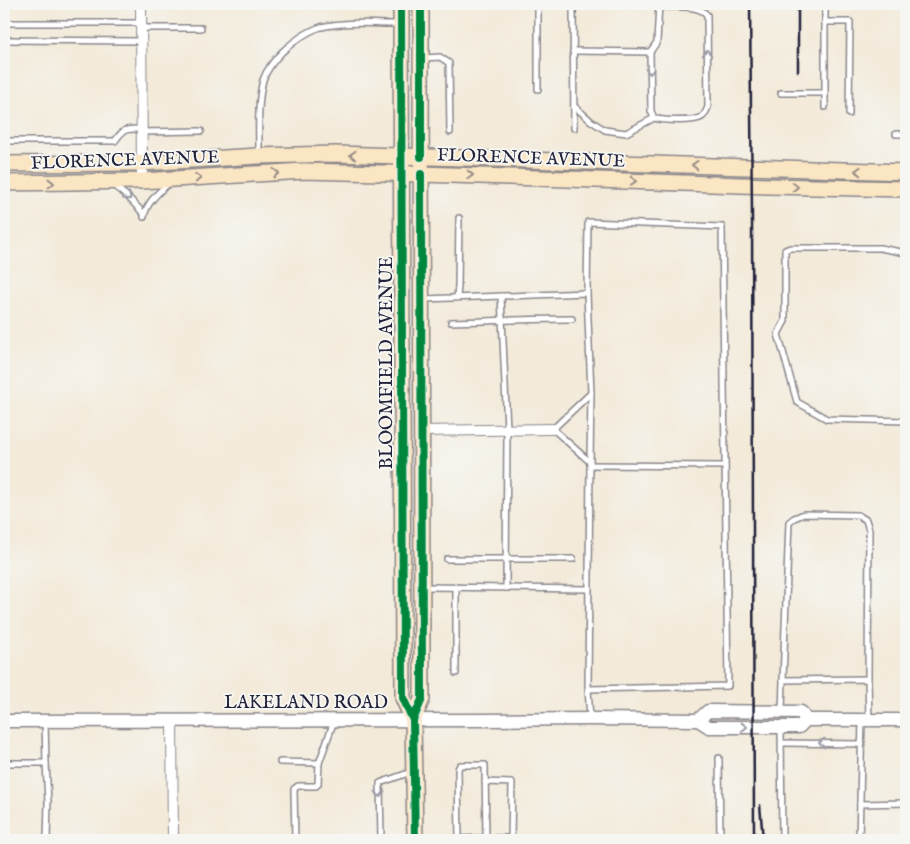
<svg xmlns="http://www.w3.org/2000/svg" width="910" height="844" font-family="'IM FELL English',serif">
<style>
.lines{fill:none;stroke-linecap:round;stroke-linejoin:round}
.service-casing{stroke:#8a868a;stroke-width:8}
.minor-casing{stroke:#8a868a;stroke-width:12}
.tertiary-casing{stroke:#8a868a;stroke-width:15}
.secondary-casing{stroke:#8a868a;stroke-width:18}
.service{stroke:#fff;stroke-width:5}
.minor{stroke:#fff;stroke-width:10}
.tertiary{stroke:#fff;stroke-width:12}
.secondary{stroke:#fbe6c4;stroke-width:15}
.rail{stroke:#22223b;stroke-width:2.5}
.cycleway-casing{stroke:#f6f6f2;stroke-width:11}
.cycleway{stroke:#00873e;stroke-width:8}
.oneway{stroke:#9c9ca7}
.oneway2{stroke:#998e86}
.labels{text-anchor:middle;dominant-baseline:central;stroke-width:4;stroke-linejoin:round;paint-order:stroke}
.street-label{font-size:18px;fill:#22223b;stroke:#f6f6f2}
</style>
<rect width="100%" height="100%" fill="#f6f6f2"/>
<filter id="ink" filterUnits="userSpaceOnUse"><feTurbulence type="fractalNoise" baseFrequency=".02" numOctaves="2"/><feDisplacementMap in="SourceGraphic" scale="10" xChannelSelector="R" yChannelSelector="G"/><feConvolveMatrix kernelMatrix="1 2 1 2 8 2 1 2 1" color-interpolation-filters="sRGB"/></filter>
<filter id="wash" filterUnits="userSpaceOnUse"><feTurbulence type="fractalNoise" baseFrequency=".0096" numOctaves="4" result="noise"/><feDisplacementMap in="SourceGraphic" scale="20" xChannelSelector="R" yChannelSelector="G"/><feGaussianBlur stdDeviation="1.12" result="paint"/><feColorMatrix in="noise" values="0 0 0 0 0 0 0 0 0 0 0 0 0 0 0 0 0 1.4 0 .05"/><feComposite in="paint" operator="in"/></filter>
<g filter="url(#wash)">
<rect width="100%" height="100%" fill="#f3ead9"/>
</g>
<g filter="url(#ink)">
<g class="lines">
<defs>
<g id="service">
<path d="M573,4L574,128"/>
<path d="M659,4L657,42L650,52L651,111L654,118C663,121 694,122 702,117C705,115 706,111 708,107L707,15C699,4 672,7 659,7"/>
<path d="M825,4V107"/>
<path d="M825,22H850L849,114"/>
<path d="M4,23H141"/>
<path d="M141,28H201"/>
<path d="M4,40L141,41"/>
<path d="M573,51L650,52"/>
<path d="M424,58L440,57L449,63L450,132"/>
<path d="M538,89V4"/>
<path d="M781,93H825"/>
<path d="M574,106L591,121L605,130L626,133L654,118"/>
<path d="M141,132L201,131"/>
<path d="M896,134H906"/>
<path d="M4,141H115C124,128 126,129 141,129"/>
<path d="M259,153C259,129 257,104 263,80C267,69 274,60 282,52C293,42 307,31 321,27C346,21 373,24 398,24"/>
<path d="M113,185L129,198L144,214"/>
<path d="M144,217C146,203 159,192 169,183"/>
<path d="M906,253L880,248H790L785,250V321L778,334L797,402L827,419L906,421"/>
<path d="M587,293L591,393L553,429L590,462L588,689"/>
<path d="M501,296L507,429L506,588"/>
<path d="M457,297L458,286L459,218"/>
<path d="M424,299L587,293L588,222L722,227L728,686L588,689L590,718"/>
<path d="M451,322C491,321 531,319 572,319"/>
<path d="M590,462L591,393"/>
<path d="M590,465L725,466"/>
<path d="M447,559H573"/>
<path d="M425,587L589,589"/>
<path d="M456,587V673"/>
<path d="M783,680L789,522L794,518L804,514L858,515L866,520L869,530L868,679"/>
<path d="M782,711L783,680L868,679L869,720"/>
<path d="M781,728L782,840"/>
<path d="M782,743L862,744"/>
<path d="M719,758L720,840"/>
<path d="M280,762L319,763"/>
<path d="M4,763H46L45,721"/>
<path d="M46,763L48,802L47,840"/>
<path d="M485,782L512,783L511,838H486"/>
<path d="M860,804L906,803"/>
<path d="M459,839L486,838L485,765H460L458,769L459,840"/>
<path d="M295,840L294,789L298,786H316L318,784L319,763L334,721"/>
<path d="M381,840L380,783L411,772"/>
<path d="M859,840L862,721"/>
</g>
<g id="minor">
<path d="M141,4L142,181"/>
<path d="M422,431L553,429"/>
<path d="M172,721L173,840"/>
</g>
<g id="tertiary">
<path d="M698,720L708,711L801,712L806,720"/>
<path d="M4,721L482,720L590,719L698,720L709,727H799L806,720H906"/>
</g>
<g id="secondary">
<path d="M401,4L403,698L413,720"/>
<path d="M4,164L141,163L258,156L336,154L906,172"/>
<path d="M4,183L142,181L304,171L421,174L769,186L906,189"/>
<path d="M415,840L413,720L422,699L421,4"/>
</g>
</defs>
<use href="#service" class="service-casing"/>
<use href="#minor" class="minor-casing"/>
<use href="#tertiary" class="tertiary-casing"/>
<use href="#secondary" class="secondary-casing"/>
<use href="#service" class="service"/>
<use href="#minor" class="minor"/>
<use href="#tertiary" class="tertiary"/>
<use href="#secondary" class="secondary"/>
<g class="rail">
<path d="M750,4L752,215L754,840"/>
<path d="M798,4V71"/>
<path d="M760,805L763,840"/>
</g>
<defs>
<g id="cycleway">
<path d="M401,4L403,698L413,720"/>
<path d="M421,4V157"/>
<path d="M415,840L413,720L422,699L421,174"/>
</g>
</defs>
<use href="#cycleway" class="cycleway-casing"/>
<use href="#cycleway" class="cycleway"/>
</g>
<defs><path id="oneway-chevron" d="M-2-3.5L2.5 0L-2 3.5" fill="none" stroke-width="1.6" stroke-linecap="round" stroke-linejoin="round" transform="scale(1.25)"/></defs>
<g class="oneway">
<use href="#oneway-chevron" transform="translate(707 53) rotate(-90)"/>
<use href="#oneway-chevron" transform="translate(650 71) rotate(90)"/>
<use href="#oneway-chevron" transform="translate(128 197) rotate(43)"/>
<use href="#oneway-chevron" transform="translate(744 727)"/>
<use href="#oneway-chevron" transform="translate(822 743) rotate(-180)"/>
<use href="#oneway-chevron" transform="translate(380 794) rotate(89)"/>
</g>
<g class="oneway2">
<use href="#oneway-chevron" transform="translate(353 155) rotate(-178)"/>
<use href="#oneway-chevron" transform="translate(695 165) rotate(-178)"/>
<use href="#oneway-chevron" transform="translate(858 171) rotate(-178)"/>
<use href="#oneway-chevron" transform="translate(276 173) rotate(-3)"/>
<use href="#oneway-chevron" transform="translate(470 175) rotate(2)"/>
<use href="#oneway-chevron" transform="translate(198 178) rotate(-4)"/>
<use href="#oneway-chevron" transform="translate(633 181) rotate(2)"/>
<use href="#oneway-chevron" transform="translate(51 183) rotate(-1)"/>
<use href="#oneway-chevron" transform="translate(795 187) rotate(1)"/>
</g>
</g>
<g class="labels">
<g class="street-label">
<text transform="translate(531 159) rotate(2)">FLORENCE AVENUE</text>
<text transform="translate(125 161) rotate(-2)">FLORENCE AVENUE</text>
<text transform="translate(387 363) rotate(-90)">BLOOMFIELD AVENUE</text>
<text x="306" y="703">LAKELAND ROAD</text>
</g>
</g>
<rect width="910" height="844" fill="none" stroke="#f6f6f2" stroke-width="20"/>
</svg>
